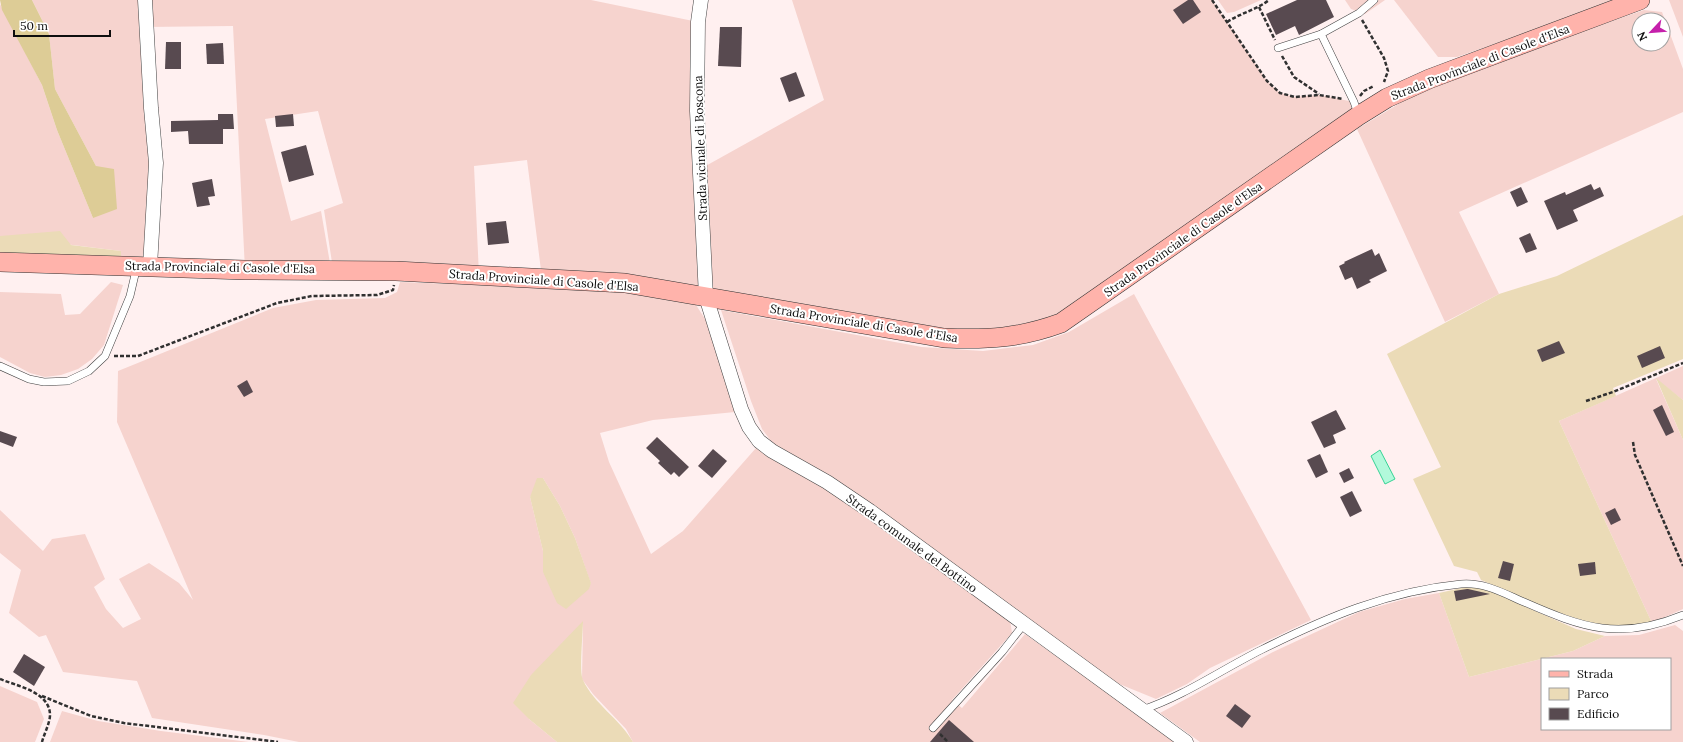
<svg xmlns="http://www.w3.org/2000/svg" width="1683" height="742" font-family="Lora,serif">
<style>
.farmland{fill:#f6d3ce;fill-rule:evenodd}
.green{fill:#ebdbb7}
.forest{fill:#ddcc96}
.water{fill:#b2f9db;stroke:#36d395}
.building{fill:#584a50}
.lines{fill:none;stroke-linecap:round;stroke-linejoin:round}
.lane-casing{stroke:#414141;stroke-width:8}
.street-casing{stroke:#414141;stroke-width:15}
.secondary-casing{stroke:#303030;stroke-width:20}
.path{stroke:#303030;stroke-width:2.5;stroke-dasharray:4 2;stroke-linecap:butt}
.lane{stroke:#fff;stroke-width:7}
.street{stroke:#fff;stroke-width:14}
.secondary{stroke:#ffb3ab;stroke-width:19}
.labels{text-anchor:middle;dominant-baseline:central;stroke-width:4;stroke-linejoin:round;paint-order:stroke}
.street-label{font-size:12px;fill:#0e0e0e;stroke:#fff}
</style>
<rect width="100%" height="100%" fill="#fff0f0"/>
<g class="farmland">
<path d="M32,0H591L698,22L702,168L824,100L792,0H1212L1267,81L1280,93L1295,97L1319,95L1354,102L1358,116L1081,309L992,338L542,278L527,160L474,166L479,275L333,269L324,210L343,203L318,111L265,119L291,221L321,211L331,269L245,270L233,26L146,27L152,169L145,257L121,259V251L0,236V4L42,85L57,130L93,218L96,166L55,89L49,34Z"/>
<path d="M1218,0H1261L1234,12L1227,13Z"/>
<path d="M1345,0H1385L1365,14L1351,9Z"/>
<path d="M1394,0H1621L1457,57H1438Z"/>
<path d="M1669,0H1683V37Z"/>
<path d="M1644,10L1662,12L1683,69V112L1459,212L1499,294L1445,322L1357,129L1405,100L1496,61ZM1639,20H1663V44H1639Z"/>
<path d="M111,282L123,285L104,345L92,359L78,369L61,375L45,377L30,373L0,357V292L61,294L65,315L80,314Z"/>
<path d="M400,282L611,290L675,300L696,305L707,322L735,412L653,420L600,433L609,462L651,554L683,531L756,448L824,487L1010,620L1012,633L952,700L962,708L1025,634L1176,742H633L626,729L593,694L582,679L583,622L529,719L557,742H299L264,735L152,718L137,681L63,672L46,635L39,637L9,613L21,570L0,553V510L43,551L52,539L85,534L105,579L94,587L106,609L123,628L141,619L119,579L149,563L179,583L193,600L117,422L118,371L273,308L316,300L385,298L397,292ZM543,478L560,506L575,538L591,584L543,572V551L530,497Z"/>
<path d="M1134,294L1311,620L1210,668L1187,684L1156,699L1112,681L862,497L774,445L762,429L751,401L721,310L922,347L983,351L1033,345L1069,332Z"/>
<path d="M1683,366V400L1656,379L1683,440V609L1652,623L1559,421Z"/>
<path d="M1439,593L1469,677L1573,651L1605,636L1639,635L1675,625L1683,631V742H1200L1160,713L1273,652L1359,612L1405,599ZM1542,659H1670V729H1542Z"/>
<path d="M0,686L37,702L44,719L35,742H0Z"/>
<path d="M62,711L98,721L161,731L249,742H50Z"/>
</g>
<g class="green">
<path d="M1683,215V359L1613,388L1616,396L1559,421L1652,623C1638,625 1623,628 1609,626C1565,619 1522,597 1481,580L1477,572L1454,566L1413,479L1441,467L1387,354L1499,294L1557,276Z"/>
<path d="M60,231L71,245L121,251V259L0,255V236Z"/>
<path d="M1656,378L1683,400V440Z"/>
<path d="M537,478H543L560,506L575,538L591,583L589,589L566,609L557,603L543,572V551L530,497Z"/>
<path d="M1466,587L1486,589L1576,629L1605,636L1573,651L1469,677L1439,593Z"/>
<path d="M583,621C583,632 579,672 583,680C594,704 620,719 633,742H557L529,719L513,703L531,675Z"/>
</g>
<path class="forest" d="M0,0H32L49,34L55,89L96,166L114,169L117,209L93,218L57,130L42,85L2,10Z"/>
<path class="water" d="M1380,450L1395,479L1385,484L1371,456Z"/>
<g class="building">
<path d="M1188,0H1193L1201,12L1183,24L1173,10Z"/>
<path d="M1297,0H1326L1334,17L1299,35L1295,26L1276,35L1266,14Z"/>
<path d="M720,27H742L741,67L718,66Z"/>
<path d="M166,42H181V69H165Z"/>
<path d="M223,43L224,64H207L206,44Z"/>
<path d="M796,72L805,96L789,102L780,78Z"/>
<path d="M218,114H233L234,129H223V144H189L188,131L171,132V121L218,120Z"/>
<path d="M293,114L294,126L276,127L275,116Z"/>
<path d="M306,145L314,175L289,182L281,152Z"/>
<path d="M212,179L215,196L208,197L210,205L197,207L192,183Z"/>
<path d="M1591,184L1594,190L1600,187L1604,196L1573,210L1578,221L1557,230L1544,201L1565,192L1566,195Z"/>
<path d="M1521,187L1528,202L1517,207L1510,192Z"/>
<path d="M506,221L509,243L488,245L486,223Z"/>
<path d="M1530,233L1537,249L1526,253L1519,238Z"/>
<path d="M1372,249L1375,256L1379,253L1387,271L1369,280L1371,282L1357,289L1352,277L1345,280L1339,266L1345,263L1344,262Z"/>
<path d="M1559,341L1565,353L1542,362L1537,350Z"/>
<path d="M1660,346L1665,358L1642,368L1637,356Z"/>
<path d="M247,380L253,392L244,397L237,386Z"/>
<path d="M1662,405L1674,432L1666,436L1653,410Z"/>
<path d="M1336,410L1346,429L1333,435L1336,443L1324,448L1311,422Z"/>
<path d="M0,431L17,437L13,447L0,442Z"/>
<path d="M657,437L689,467L679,477L674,472L671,475L658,463L660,461L646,448Z"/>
<path d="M713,449L727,461L712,478L698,466Z"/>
<path d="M1320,454L1328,472L1316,478L1307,460Z"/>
<path d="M1349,468L1354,478L1344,483L1339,473Z"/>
<path d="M1352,491L1362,511L1350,517L1340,497Z"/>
<path d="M1615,508L1621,520L1611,525L1605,513Z"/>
<path d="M1503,561L1514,564L1510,581L1498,578Z"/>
<path d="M1595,562L1596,574L1580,576L1578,564Z"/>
<path d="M1467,589H1468L1490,594L1456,601L1454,591Z"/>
<path d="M24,654L45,667L34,686L13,672Z"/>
<path d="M1235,704L1251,716L1242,728L1226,716Z"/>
<path d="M949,720L974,742H930Z"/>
</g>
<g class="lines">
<defs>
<g id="lane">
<path d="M1278,48L1321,34"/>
<path d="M1358,114L1354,102L1321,34L1359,13L1374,0"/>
<path d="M0,366L29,379L44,382L68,381L89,371L105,356L130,296L137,266"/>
<path d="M1142,710C1184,696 1221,670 1261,650C1325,618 1388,591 1461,584C1484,582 1503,593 1524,602C1583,628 1620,641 1683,615"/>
<path d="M933,728L1002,652L1024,624"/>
</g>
<g id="street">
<path d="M145,0L151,108L156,163L150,266"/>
<path d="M701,0L698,22L697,111L706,297L741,409L749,427L759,441L772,451L827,482L870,511L1186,742"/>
</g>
<path id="secondary" d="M0,262L245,270L396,271L625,283L944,338C988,340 1020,338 1061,323L1358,116L1387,98L1429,79L1640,0"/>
</defs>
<use href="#lane" class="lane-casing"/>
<use href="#street" class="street-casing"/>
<use href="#secondary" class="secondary-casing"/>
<g class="path">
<path d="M1212,0L1267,81L1280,93L1295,97L1319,95L1343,99"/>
<path d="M1259,7L1275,40"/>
<path d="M1362,20L1384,58L1388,71L1384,82"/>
<path d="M1227,22C1241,13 1256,10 1269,0"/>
<path d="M1282,56L1294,77L1319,94"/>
<path d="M1360,96L1364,91L1374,86"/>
<path d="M114,356H138L277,303L312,296L377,295L393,290L394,285"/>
<path d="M1586,401L1613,392L1683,363"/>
<path d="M1633,442L1635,455L1683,566"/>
<path d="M0,679C17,686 50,692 50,715C50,723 44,734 42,742"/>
<path d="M42,696L91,716L124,723L278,742"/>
<path d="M940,734L948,742"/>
</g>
<use href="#lane" class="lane"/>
<use href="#street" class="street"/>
<use href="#secondary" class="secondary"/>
</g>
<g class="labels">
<g class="street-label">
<text transform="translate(1480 62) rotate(-21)">Strada Provinciale di Casole d'Elsa</text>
<text transform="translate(700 148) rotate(-92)">Strada vicinale di Boscona</text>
<text transform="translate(1183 239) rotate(-35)">Strada Provinciale di Casole d'Elsa</text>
<text transform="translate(220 267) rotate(1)">Strada Provinciale di Casole d'Elsa</text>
<text transform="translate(544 280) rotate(4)">Strada Provinciale di Casole d'Elsa</text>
<text transform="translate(864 323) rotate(9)">Strada Provinciale di Casole d'Elsa</text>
<text transform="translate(912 543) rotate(36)">Strada comunale del Bottino</text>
</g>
</g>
<rect x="1541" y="658" width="130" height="72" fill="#ffffff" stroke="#9f9f9f"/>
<rect x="1549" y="671" width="20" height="6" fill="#ffb3ab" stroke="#9f9f9f"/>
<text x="1577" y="678" font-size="12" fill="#0e0e0e">Strada</text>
<rect x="1549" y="688" width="20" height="12" fill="#ebdbb7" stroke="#9f9f9f"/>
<text x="1577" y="698" font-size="12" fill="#0e0e0e">Parco</text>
<rect x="1549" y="708" width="20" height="12" fill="#584a50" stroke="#9f9f9f"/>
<text x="1577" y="718" font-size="12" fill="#0e0e0e">Edificio</text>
<g transform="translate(1651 32) rotate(244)"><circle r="19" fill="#ffffff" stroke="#9f9f9f"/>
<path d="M0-3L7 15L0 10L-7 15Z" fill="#c520ab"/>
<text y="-6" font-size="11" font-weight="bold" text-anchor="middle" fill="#0e0e0e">N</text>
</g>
<path d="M14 30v6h96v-6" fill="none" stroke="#0e0e0e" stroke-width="2"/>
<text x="20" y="30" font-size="12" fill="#0e0e0e" stroke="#ffffff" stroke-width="3" paint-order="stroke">50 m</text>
</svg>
